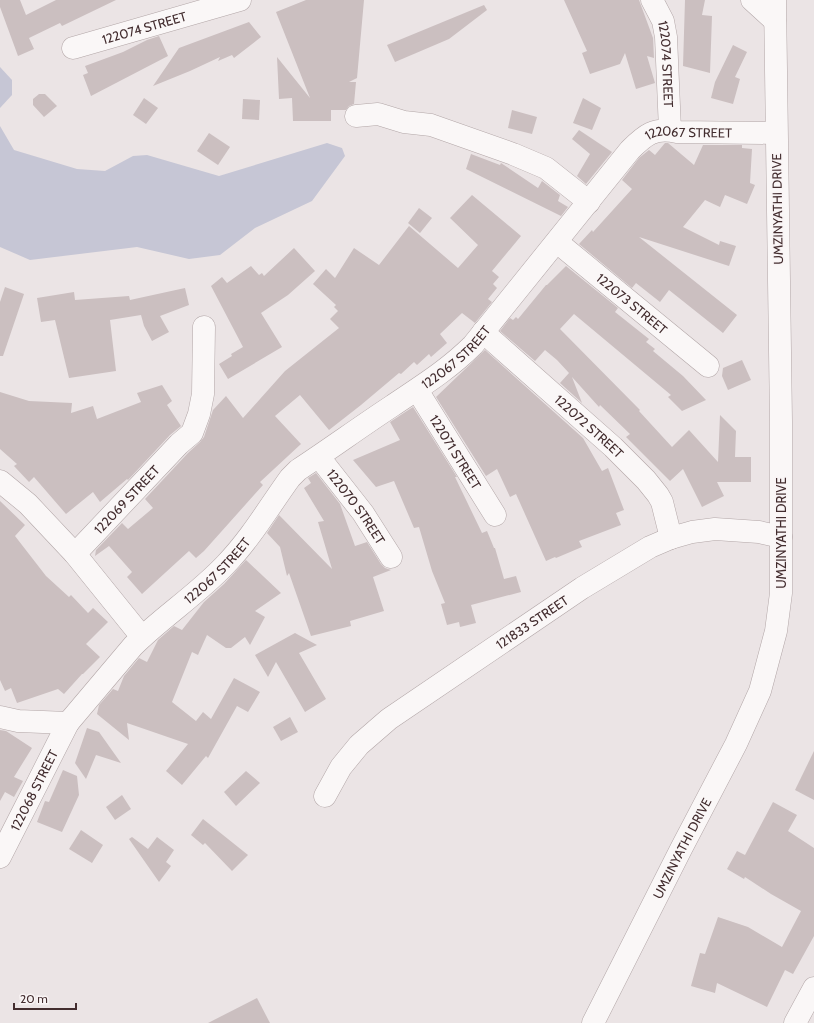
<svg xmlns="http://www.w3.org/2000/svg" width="814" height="1023" font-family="Cabin,sans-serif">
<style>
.green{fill:#c6c6d5}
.building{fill:#cbbfc0}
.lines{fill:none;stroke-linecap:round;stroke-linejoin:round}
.minor-casing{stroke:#b2a6a7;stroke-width:23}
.tertiary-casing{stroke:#b2a6a7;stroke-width:23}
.minor{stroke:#faf7f7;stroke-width:22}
.tertiary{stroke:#faf7f7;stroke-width:22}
.labels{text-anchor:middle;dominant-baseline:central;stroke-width:3;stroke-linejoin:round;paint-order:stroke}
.street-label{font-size:13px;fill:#432d2f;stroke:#f9f4f5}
</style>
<rect width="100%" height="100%" fill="#ebe4e5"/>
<g class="green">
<path d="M0,67L12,80V95L0,108Z"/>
<path d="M0,126L14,150L77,169L105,171L133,156L147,155L219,176L327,143L342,148L345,156L312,201L255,228L220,255L189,259L137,247L30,260L0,247Z"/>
</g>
<g class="building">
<path d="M0,0H20L26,15L56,0H116L62,26L60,23L29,38L34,49L18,56L0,7Z"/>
<path d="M306,0H364L357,78L349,82H356L354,104L349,106L346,110H331V121H293L292,98L279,99L277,57L310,98L276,12Z"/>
<path d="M564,0H639L653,38L654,58L647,56L655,83L636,89L625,53L620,64L590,74L582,53L587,51Z"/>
<path d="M685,0H705L702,15L712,16L710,73L683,66Z"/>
<path d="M484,5L487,10L449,39L395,62L387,45Z"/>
<path d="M249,22L261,37L234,58L232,55L218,61L220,57L190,71L153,86L179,48Z"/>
<path d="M159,36L168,56L91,96L83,75L88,73L85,66L123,52L147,40Z"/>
<path d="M733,45L747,52L735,77L740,79L733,104L711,98L715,82Z"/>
<path d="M39,94H45L57,106L44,117L33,105V99Z"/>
<path d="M144,98L158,108L146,124L133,115Z"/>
<path d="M583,98L601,108L592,130L573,123Z"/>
<path d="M243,99L260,100L259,120L242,119Z"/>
<path d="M512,110L537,117L532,134L508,128Z"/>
<path d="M579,130L612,152L586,184L577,176L590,154L572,139Z"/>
<path d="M209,133L230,147L218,165L197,151Z"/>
<path d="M665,143H668L694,165L703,145H742V148L752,149L750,183L755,185L747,204L725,195L720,207L705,200L683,227L719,245L720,241L736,246L729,266L639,237L737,315L723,333L669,290L660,302L636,283L632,288L579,244L592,230L593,232L632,189L622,180L639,158L649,150L655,155Z"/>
<path d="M471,154L500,165L501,163L538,188L542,181L560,195L558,201L568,207L561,216L466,169Z"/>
<path d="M472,195L521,236L492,271L499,277L493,284L497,288L488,299L492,302L475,323L462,313L440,334L447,343L431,357L429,354L417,365L414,362L401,374L399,373L361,405L329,430L300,395L275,416L301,444L260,482L263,485L204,551L196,558L189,551L142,594L127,577L132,572L109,546L95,556L96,550L122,523L128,529L153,508L145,499L188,453L200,442L204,437L213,410L226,396L243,418L285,371L339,328L330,319L338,311L334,307L336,305L313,284L326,269L335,278L354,248L379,265L409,226L458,268L478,245L450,218Z"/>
<path d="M419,208L432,218L420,233L408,223Z"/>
<path d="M294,248L315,271L288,295L261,313L282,347L228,379L219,364L232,356L231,354L243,347L211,286L222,277L227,283L251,266L259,275L262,273L264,276Z"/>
<path d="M566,266L618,308L615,312L649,339L646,342L655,349L653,351L683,376L706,400L682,411L668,397L671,395L574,314L560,329L640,410L639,411L672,447L689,430L718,462L720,415L736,431L735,457H751V482H717L724,496L702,507L683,469L670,481L626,437L630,434L600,405L599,407L572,377L582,403L560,383L569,373L557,360L545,350L535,361L500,331L510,318L513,320L516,317L518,319L546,285H547Z"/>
<path d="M5,287L24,294L3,356H0V302Z"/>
<path d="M185,288L189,305L160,316L169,332L152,341L144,326L141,315L110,320L116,371L69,378L55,320L41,322L37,298L74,292L75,300L129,296L130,300Z"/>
<path d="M485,350L583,438L602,471L608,468L624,510L616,513L621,525L579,541L582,547L556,558L555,557L546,561L516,494L510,497L497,469L486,476L436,397Z"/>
<path d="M742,360L751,380L728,390L722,376L723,368Z"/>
<path d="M162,385L172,401L167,405L181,426L170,435L128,480L127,479L100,502L93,492L66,514L34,477L29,482L14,466L17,464L0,449V392L29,401L72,403L71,413L93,406L97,419L141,402L137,393Z"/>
<path d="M413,407L457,477H455L482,533L487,531L494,548H495L504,579L516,576L521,592L471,605L476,623L460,627L459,622L447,625L441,604L445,603L432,571L419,527L414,528L394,481L376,487L353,460L400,440L390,422Z"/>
<path d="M316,473L340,504L355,546L367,542L381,564L385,568L391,570L373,577L384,611L350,621L351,626L311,636L289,573L287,576L280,547L267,533L279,515L332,569L318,522L324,521L304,488L311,483L308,478Z"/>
<path d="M0,501L25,525L15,536L46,576L69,597L71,595L88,613L93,608L108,622L86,644L100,657L83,674H82L64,694L58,689L17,703L11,688L5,691L0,680Z"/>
<path d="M246,560L281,593L255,611L265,617L250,645L245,637L231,648H226L207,635L198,655L192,652L172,702L196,721L203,712L211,719L234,678L260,692L248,712L237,706L208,758L206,756L182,785L166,771L188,744L127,723L129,740L97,714L99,705L113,689L118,691L124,676L139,658L147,662L158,640L174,626L182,630L204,602L224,584Z"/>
<path d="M295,633L317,645L299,653L326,699L305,712L276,662L268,677L255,655Z"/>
<path d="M290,717L298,732L281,741L273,727Z"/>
<path d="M87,728L99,732L121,763L96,755L86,779L75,763Z"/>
<path d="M0,730L6,731L32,748L14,777L23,781L14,797L5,792L0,801Z"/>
<path d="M814,751V800L795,790Z"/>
<path d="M63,770L77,776L79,795L62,832L37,822L45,801L49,802Z"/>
<path d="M246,771L260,783L236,806L224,792Z"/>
<path d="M122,795L131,809L115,820L106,807Z"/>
<path d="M773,802L797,815L788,831L814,848V936L793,974L785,970L767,1007L717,983L715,993L691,986L700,953L705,954L718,917L748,927L782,947L801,911L771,894L745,877L744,879L727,869L737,851L745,855Z"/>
<path d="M203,819L248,855L232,871L205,843L203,845L191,835Z"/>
<path d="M81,830L103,845L92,863L69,849Z"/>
<path d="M132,837L148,849L157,837L174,850L166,862L171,866L159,882L129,839Z"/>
<path d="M257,998L270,1023H208Z"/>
</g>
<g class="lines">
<defs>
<g id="minor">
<path id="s1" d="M652,0L663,21L666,37L670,130"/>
<path d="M752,0L775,21"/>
<path id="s2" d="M73,48L240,0"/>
<path d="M356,116L378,114L404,122L431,125L513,154L546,168L589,202"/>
<path id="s3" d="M557,242L708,366"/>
<path id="s4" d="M483,332L613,447L646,480L658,495L662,502L671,538"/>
<path id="s5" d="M417,390L495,515"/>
<path id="s6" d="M319,457L363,513L391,557"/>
<path d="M0,481L28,504L75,554L142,637"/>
<path id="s7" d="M75,554L179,444L192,433L199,414L203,394L204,327"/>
<path d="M0,717L18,721L68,723"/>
<path id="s8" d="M325,796L341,767L359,745L389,719L582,588L650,547L671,538L692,532L715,529L759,532L781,537"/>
<path id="s9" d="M0,857L68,723L133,646C162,617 198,594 226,564C251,538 269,507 290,478L298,470C330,449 360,427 392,406C420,387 448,370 473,345L630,150C645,135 654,127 677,132L776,133"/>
<path d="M795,1023L814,988"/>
</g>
<g id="tertiary">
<path id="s10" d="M593,1023L681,849L736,744L760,691L776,631L781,593V421L775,0"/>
</g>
</defs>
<use href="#minor" class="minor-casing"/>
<use href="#tertiary" class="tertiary-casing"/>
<use href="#minor" class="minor"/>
<use href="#tertiary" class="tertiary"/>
</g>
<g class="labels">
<g class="street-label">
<text stroke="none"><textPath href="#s2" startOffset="74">122074 STREET</textPath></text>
<text stroke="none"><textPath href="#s1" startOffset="67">122074 STREET</textPath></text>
<text stroke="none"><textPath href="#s9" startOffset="1024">122067 STREET</textPath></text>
<text transform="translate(777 209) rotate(-91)">UMZINYATHI DRIVE</text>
<text stroke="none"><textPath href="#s3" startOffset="97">122073 STREET</textPath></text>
<text stroke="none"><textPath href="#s9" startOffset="688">122067 STREET</textPath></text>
<text stroke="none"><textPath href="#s4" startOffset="142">122072 STREET</textPath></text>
<text stroke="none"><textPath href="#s5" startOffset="73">122071 STREET</textPath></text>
<text stroke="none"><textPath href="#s7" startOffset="75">122069 STREET</textPath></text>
<text stroke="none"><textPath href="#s6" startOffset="62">122070 STREET</textPath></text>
<text transform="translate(781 533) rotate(-90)">UMZINYATHI DRIVE</text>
<text stroke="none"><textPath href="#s9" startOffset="364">122067 STREET</textPath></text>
<text stroke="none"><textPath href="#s8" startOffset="274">121833 STREET</textPath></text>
<text stroke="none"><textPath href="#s9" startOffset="75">122068 STREET</textPath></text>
<text stroke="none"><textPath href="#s10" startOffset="196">UMZINYATHI DRIVE</textPath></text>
</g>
</g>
<path d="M14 1003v6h62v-6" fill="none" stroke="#432d2f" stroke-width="2"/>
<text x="20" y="1003" font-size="12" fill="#432d2f" stroke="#f9f4f5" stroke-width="3" paint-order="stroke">20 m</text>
</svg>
